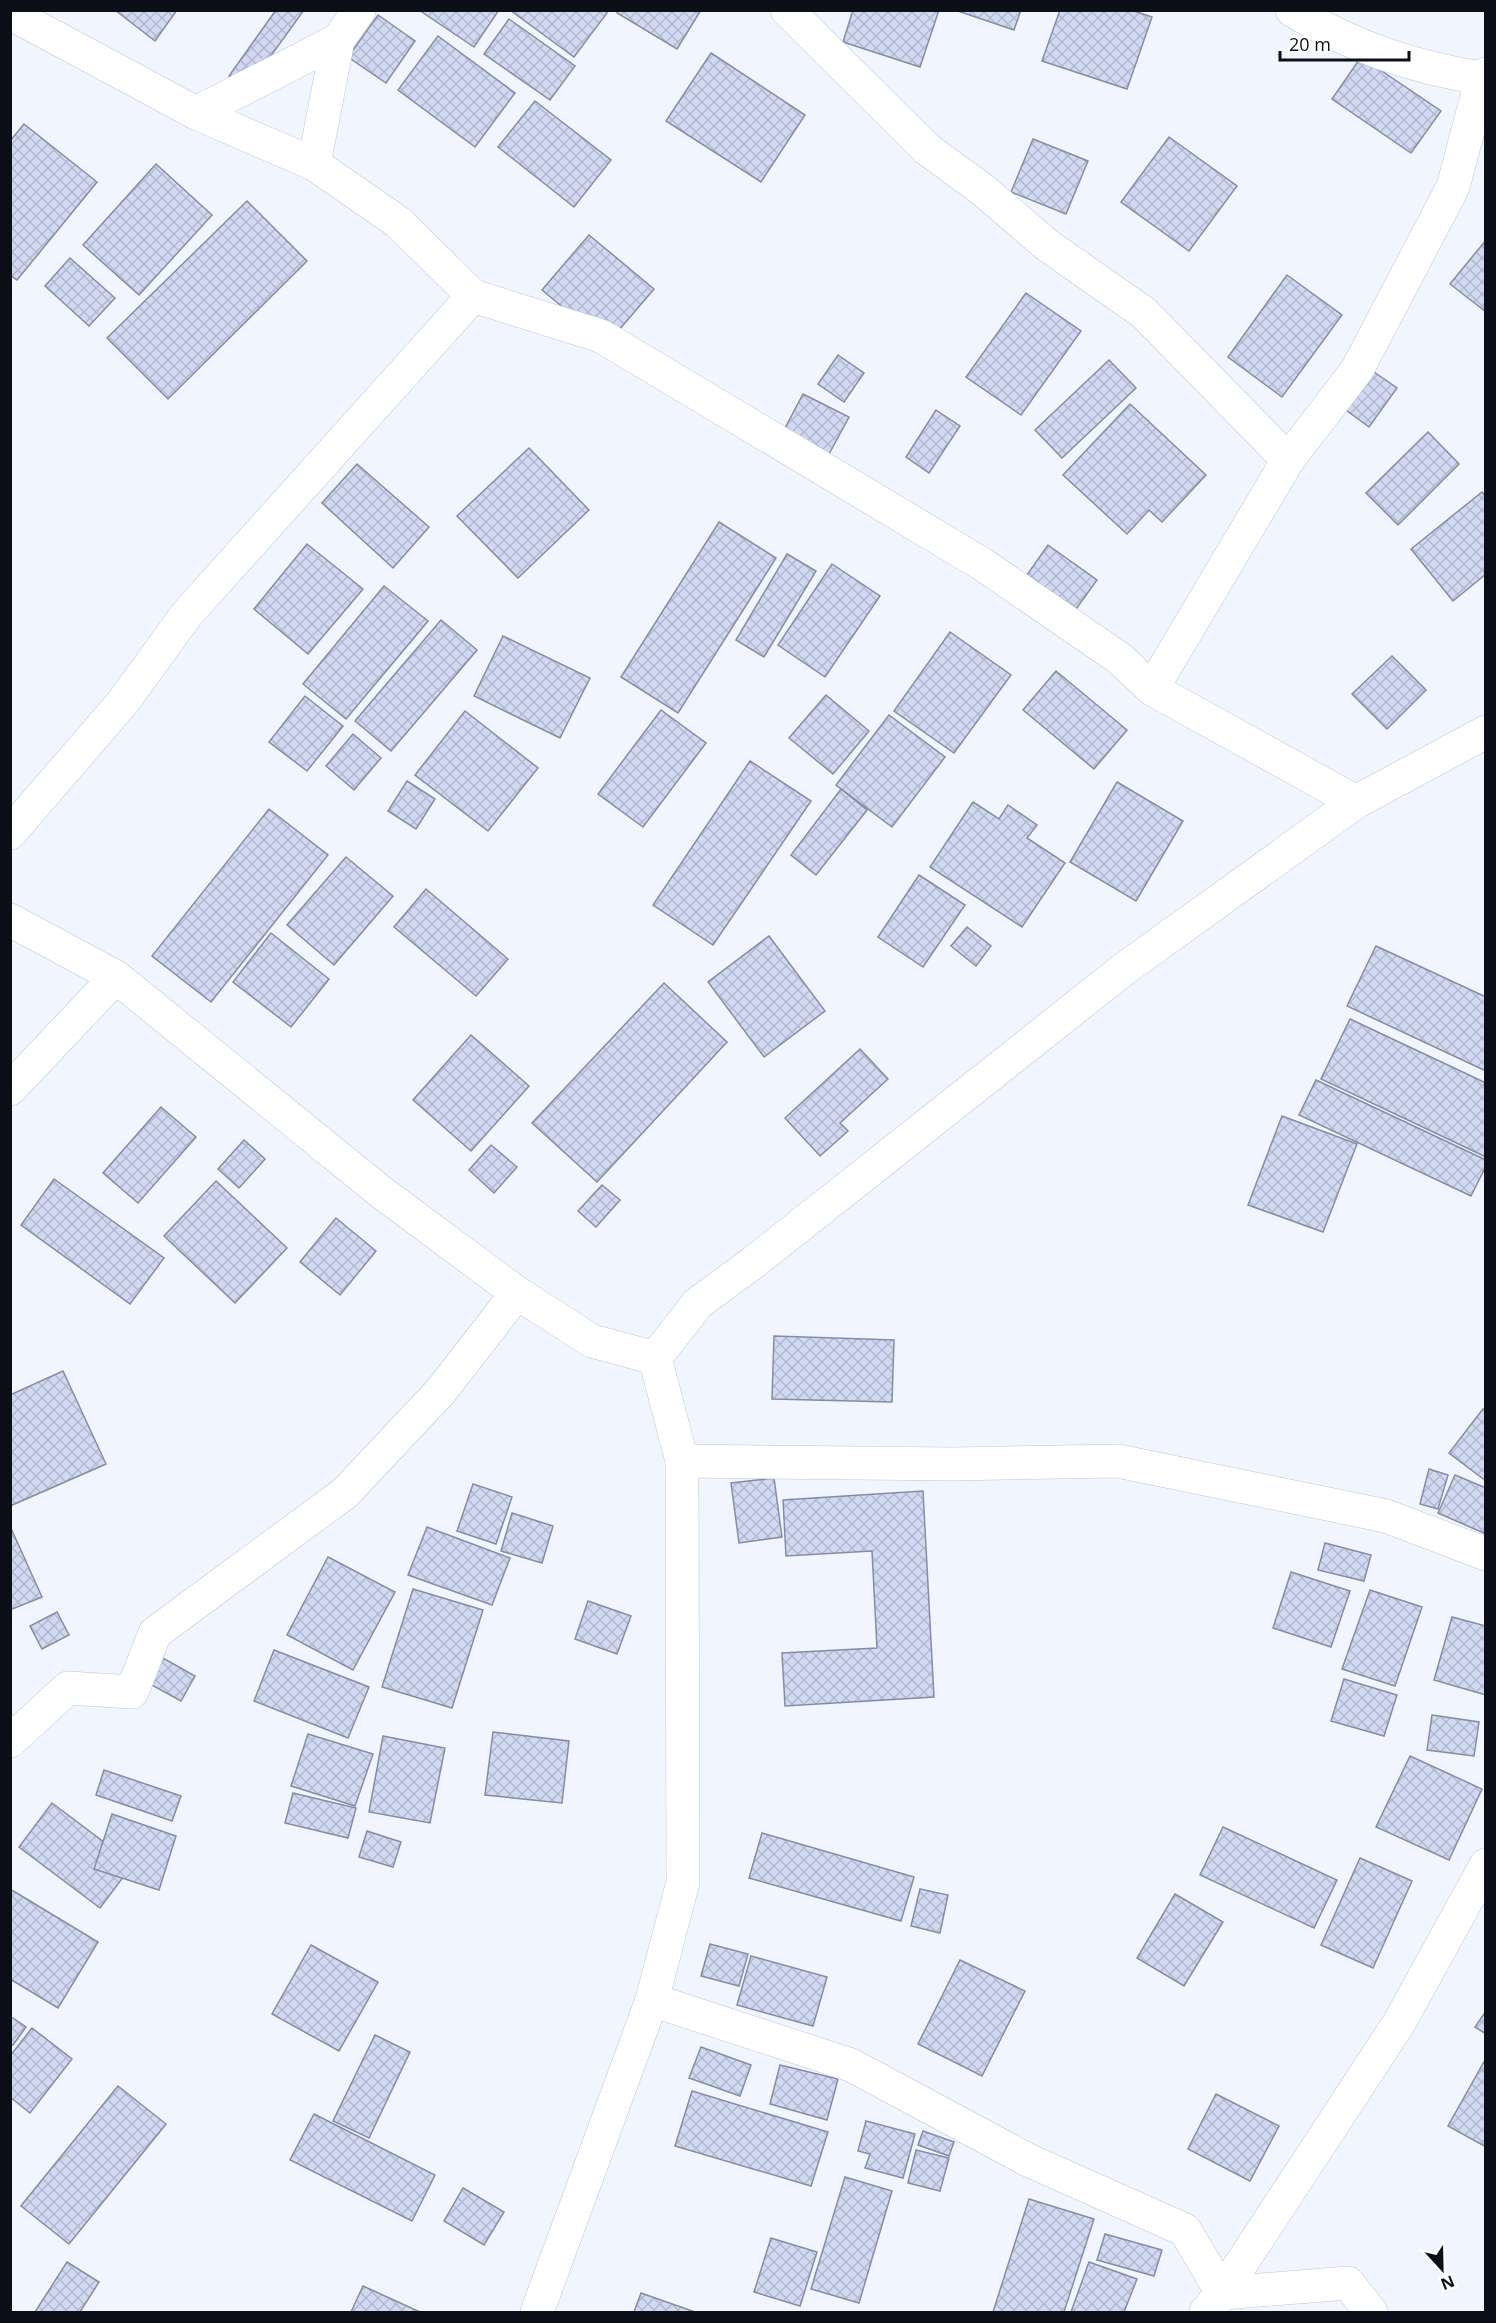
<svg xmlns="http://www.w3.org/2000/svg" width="1496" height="2323" font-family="'Open Sans',sans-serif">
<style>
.building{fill:url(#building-cross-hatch);stroke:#848da3;stroke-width:1.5}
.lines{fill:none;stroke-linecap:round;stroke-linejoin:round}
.street-casing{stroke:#bcc5dc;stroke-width:34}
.street{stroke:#fff;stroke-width:33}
</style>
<defs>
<pattern id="building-cross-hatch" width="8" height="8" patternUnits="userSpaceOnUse" patternTransform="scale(1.5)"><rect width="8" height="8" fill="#d0d9f1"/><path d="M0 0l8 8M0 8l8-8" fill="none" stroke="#b1b9ce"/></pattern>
</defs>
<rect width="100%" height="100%" fill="#f1f5ff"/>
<g class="building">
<path d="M115,10H177L155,41Z"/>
<path d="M276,10H304L247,89L229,76Z"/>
<path d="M419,10H499L474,47Z"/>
<path d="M510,10H603L607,13L574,57Z"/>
<path d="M618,10H701L677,49L617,13Z"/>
<path d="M853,10H939L920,67L843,42Z"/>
<path d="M955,10H1021L1014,30Z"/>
<path d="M1060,10H1131L1152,17L1127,89L1042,61Z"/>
<path d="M378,15L415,41L386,83L348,57Z"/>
<path d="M509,19L575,66L550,100L484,54Z"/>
<path d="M438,36L515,93L475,147L398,90Z"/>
<path d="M711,53L805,115L761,182L666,121Z"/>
<path d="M1361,57L1441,111L1411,153L1332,99Z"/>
<path d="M535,101L611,160L574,207L498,147Z"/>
<path d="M24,124L97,182L17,280L10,275V141Z"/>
<path d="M1169,137L1237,186L1189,251L1121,202Z"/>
<path d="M1033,139L1088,161L1066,214L1011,192Z"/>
<path d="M156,164L212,215L139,295L83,245Z"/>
<path d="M247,201L307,261L168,399L107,338Z"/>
<path d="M589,235L654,289L607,344L542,290Z"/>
<path d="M1486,240V312L1450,284Z"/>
<path d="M70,258L115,298L89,326L45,286Z"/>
<path d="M1287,275L1342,315L1282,397L1228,357Z"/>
<path d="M1026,293L1081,331L1021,415L966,377Z"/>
<path d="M838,355L864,373L844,402L818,384Z"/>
<path d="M1109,360L1136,388L1062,458L1035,430Z"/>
<path d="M1374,372L1397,388L1369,427L1346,410Z"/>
<path d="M803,394L849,417L829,454L784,430Z"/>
<path d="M1130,404L1206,475L1162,522L1149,510L1127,534L1063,475Z"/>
<path d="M936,410L960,426L929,473L906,457Z"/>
<path d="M1428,432L1459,464L1398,525L1366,493Z"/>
<path d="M529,448L589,510L518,578L457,516Z"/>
<path d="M357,464L429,527L393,568L322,503Z"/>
<path d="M1482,492L1486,497V574L1453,601L1411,549Z"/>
<path d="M719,522L776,558L678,713L621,677Z"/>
<path d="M307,544L363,589L308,654L254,609Z"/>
<path d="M1048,545L1097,580L1071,616L1022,582Z"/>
<path d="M787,554L816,571L764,657L736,640Z"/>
<path d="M832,564L880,596L825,677L778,645Z"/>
<path d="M384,586L428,621L346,719L303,684Z"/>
<path d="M441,620L477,650L391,751L355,721Z"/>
<path d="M950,632L1011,675L954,753L894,711Z"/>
<path d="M503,636L590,678L560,738L474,696Z"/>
<path d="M1392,656L1426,690L1387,729L1352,694Z"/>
<path d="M1056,671L1127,730L1094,769L1023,710Z"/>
<path d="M826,695L869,731L833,774L789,738Z"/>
<path d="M305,696L343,726L307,771L269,742Z"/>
<path d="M661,710L706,743L643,827L598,794Z"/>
<path d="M465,711L538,768L488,831L415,775Z"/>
<path d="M889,715L945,757L892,827L836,785Z"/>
<path d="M353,734L381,758L354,790L326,766Z"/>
<path d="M750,761L811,801L713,945L653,905Z"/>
<path d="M407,781L435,799L416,829L388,811Z"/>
<path d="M1117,782L1183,821L1136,901L1070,862Z"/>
<path d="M841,789L867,810L816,875L791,855Z"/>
<path d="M973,802L999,819L1008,805L1037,825L1027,838L1065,863L1022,927L930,867Z"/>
<path d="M269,809L328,855L211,1002L152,956Z"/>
<path d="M346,857L393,896L334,965L287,925Z"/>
<path d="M919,875L965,905L923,967L878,937Z"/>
<path d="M426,889L508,959L476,996L394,927Z"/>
<path d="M967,927L991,946L976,966L951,946Z"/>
<path d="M271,933L329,979L291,1027L233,982Z"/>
<path d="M769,936L825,1011L764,1057L708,982Z"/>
<path d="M1376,946L1486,997V1071L1347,1006Z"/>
<path d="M664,983L727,1042L597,1182L532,1123Z"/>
<path d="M1350,1019L1486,1083V1157L1321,1079Z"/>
<path d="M471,1035L529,1086L471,1151L413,1100Z"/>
<path d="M860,1049L888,1079L840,1123L848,1131L820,1156L785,1118Z"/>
<path d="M1316,1080L1486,1160V1166L1471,1196L1299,1115Z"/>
<path d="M161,1107L196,1137L138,1203L103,1173Z"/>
<path d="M1282,1116L1357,1144L1323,1232L1248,1205Z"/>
<path d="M244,1140L265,1159L239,1188L218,1169Z"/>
<path d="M491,1145L517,1167L494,1193L469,1170Z"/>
<path d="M54,1179L164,1258L130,1304L21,1225Z"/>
<path d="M216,1181L287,1248L235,1303L164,1236Z"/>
<path d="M602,1185L620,1200L596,1227L578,1211Z"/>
<path d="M336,1218L376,1251L340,1295L300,1262Z"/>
<path d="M774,1336L894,1340L892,1402L772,1399Z"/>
<path d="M63,1371L106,1464L10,1506V1395Z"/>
<path d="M1483,1409L1486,1410V1481L1449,1453Z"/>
<path d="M1429,1469L1448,1475L1438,1509L1420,1504Z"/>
<path d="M1455,1475L1486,1488V1534L1438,1513Z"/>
<path d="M774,1478L782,1537L739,1543L731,1483Z"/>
<path d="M473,1484L512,1497L496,1544L457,1531Z"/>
<path d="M923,1491L934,1697L785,1706L782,1653L877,1648L872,1551L786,1556L783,1500Z"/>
<path d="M512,1513L553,1526L542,1563L501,1551Z"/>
<path d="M10,1526L42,1597L10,1610Z"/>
<path d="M427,1527L510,1558L492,1605L408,1575Z"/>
<path d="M1325,1543L1371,1555L1364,1581L1318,1570Z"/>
<path d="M328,1557L395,1592L353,1670L287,1635Z"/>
<path d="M1291,1572L1350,1591L1331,1647L1273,1628Z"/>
<path d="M413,1589L483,1610L452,1708L382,1687Z"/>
<path d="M1370,1590L1422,1607L1395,1686L1342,1669Z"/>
<path d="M588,1601L631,1616L617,1654L575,1639Z"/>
<path d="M57,1612L69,1635L42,1649L30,1626Z"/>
<path d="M1452,1617L1486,1626V1695L1434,1680Z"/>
<path d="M274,1650L369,1687L348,1738L254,1701Z"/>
<path d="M161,1657L195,1676L181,1701L148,1683Z"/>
<path d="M1344,1679L1397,1695L1384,1736L1331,1721Z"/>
<path d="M1432,1715L1479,1722L1474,1756L1427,1750Z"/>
<path d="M493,1732L569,1741L562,1803L485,1795Z"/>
<path d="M308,1734L373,1754L355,1806L291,1786Z"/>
<path d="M383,1736L445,1748L430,1823L369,1812Z"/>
<path d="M1410,1756L1482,1789L1449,1860L1376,1827Z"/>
<path d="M104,1770L181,1796L172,1821L96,1795Z"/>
<path d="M293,1793L356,1808L348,1838L285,1823Z"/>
<path d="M52,1803L133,1864L100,1908L19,1847Z"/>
<path d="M112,1814L176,1836L159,1890L94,1869Z"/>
<path d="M1223,1827L1337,1880L1314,1928L1200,1875Z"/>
<path d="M367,1831L401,1842L393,1867L359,1857Z"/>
<path d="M762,1833L914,1877L901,1921L749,1878Z"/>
<path d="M1360,1858L1412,1881L1373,1968L1321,1945Z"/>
<path d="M10,1889L98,1942L58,2008L10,1979Z"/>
<path d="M920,1889L948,1895L940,1933L911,1926Z"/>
<path d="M1175,1894L1223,1922L1184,1986L1137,1958Z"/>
<path d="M710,1944L748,1954L739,1986L701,1976Z"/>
<path d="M311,1945L378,1982L339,2051L272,2014Z"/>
<path d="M751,1956L827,1977L813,2026L737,2005Z"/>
<path d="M960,1960L1025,1991L982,2076L918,2044Z"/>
<path d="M1486,2011V2034L1475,2027Z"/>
<path d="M10,2016L26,2027L13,2045L10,2044Z"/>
<path d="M32,2028L72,2059L30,2113L10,2097V2056Z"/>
<path d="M375,2035L410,2052L369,2138L333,2121Z"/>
<path d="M701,2047L751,2065L740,2096L689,2078Z"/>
<path d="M1485,2060H1486V2147L1448,2126Z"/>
<path d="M780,2065L838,2079L827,2120L770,2104Z"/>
<path d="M118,2086L166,2124L69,2244L21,2206Z"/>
<path d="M692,2091L828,2132L811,2186L675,2146Z"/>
<path d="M1216,2094L1279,2126L1250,2181L1188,2149Z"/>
<path d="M314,2114L435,2175L412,2221L290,2160Z"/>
<path d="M866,2121L915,2134L903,2178L865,2168L870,2154L858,2151Z"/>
<path d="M923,2131L954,2142L949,2156L918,2145Z"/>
<path d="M916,2150L949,2158L940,2191L908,2183Z"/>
<path d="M845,2177L892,2191L859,2303L811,2289Z"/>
<path d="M463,2188L504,2212L484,2245L444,2221Z"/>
<path d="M1029,2199L1094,2219L1064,2312H993Z"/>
<path d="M1105,2234L1162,2250L1154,2276L1097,2260Z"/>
<path d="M771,2238L817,2252L800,2306L754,2292Z"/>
<path d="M67,2262L99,2282L80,2312H35Z"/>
<path d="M1089,2262L1137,2279L1124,2312H1071Z"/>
<path d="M363,2286L420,2312H351Z"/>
<path d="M641,2293L695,2312H634Z"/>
</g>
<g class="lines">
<defs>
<g id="street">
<path d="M787,10L927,149L983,190L1047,245L1144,313L1288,460"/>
<path d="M1292,10C1350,46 1415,68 1482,78"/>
<path d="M10,13L196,113L314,164L398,222L473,296L601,336L982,564L1119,658L1152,689L1356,802"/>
<path d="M196,113L338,40"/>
<path d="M314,164L338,40L359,10"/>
<path d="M1152,689L1288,460L1357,370L1453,187L1482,78L1486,74"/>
<path d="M10,833L123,702L187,614L473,296"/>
<path d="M10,920L116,977L381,1192L517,1293L592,1341L655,1358"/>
<path d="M10,1089L116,977"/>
<path d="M655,1358L698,1303L754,1262L1124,969L1356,802L1486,732"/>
<path d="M682,1461L953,1464L1118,1461L1386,1516L1486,1554"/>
<path d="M10,1741L68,1688L132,1692L155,1633L345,1493L441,1391L517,1293"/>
<path d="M652,2000L851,2065L1028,2160L1185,2230L1222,2293L1348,2283L1371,2312"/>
<path d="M537,2312L652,2000L683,1882L682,1461L655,1358"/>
<path d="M1206,2312L1222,2293L1399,2023L1486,1865"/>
</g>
</defs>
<use href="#street" class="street-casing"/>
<use href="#street" class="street"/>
</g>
<rect width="1496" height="2323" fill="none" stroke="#0c0f17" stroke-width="24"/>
<g transform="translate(1442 2269) rotate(158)" stroke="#ffffff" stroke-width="4.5" paint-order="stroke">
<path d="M0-4.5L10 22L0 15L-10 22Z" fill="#0c0f17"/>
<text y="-9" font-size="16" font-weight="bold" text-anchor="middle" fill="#0c0f17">N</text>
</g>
<path d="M1280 51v9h129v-9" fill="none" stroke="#0c0f17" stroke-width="3"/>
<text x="1289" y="51" font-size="18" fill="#0c0f17" stroke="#ffffff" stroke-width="4.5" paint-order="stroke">20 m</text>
</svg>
